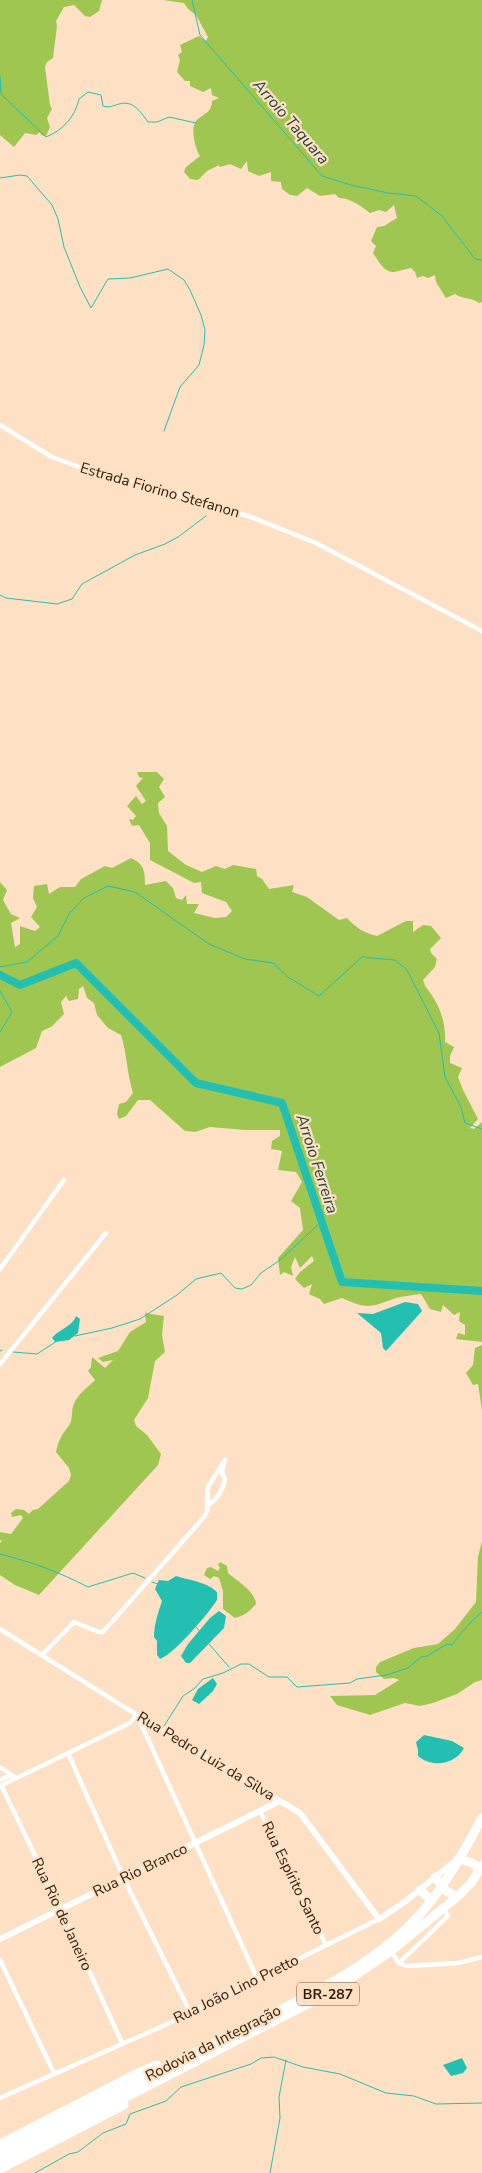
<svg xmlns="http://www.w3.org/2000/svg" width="482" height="2173" font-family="'Nunito Sans',sans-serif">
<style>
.green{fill:#9ec651}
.water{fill:#23bfb1}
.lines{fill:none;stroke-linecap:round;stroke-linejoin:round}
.stream{stroke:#23bfb1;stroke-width:1}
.river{stroke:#23bfb1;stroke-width:8}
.street{stroke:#fff;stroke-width:4.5}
.secondary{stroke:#fff;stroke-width:6}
.highway{stroke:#fff;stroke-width:9}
.labels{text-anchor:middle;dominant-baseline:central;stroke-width:4.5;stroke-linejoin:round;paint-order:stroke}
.shield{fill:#fee0c4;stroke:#6d5842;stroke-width:1}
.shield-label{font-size:14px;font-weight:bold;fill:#2f1d0a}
.street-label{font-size:15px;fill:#2f1d0a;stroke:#fee0c4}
.water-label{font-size:16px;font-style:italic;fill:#24423e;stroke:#fee0c4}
</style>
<rect width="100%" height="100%" fill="#fee0c4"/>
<g class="green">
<path d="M0,0H102L99,11L90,17L85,16L74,5L64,7L56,21L57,26L53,58L47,62L45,67L50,105L52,109L47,118L50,127L46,136L41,135L40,132L36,135L25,133L14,147L0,135Z"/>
<path d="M163,0H482V302L479,303C471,297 461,299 455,294L446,298L436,282L435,275L428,278L423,276L417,278L415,272L411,268C405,269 400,271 394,272C384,273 378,260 373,253L376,246L371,241L377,227L384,226L397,218L394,205L386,212L379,210L370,213C362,207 351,198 339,198L335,194L320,196L307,188L297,196L290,195L282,189L281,182L271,181V172L259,176L248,171L247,161L241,169L230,164L220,167L219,165L207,171L198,180L190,179L184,172L186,167L200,156C195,148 189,126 198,119C205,113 212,112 212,101L219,98L212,95L211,88L203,92L190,86V81H185L177,72L180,60L178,55L182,52L180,45L199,36L206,41L208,37L196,15L188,9L184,3Z"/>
<path d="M137,772H157L164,779L159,787L165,797L158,803L159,813L167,826L168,851L186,865L202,872L216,866L225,869L233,865L256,869L257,876L262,879L269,889L294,885L292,892L307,897L339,920L347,918C356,928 364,933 377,936L406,921H413V932L423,925L431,926L441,938L430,949L431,953L437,959L435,967L423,980C425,987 427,988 431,994C441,1008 446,1025 445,1042L454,1047L450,1056V1063L462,1068L458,1077L463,1090L478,1119L470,1128L474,1129L482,1122V1342L456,1339L458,1333L465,1335V1325L459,1321L460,1312L454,1315L443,1305L441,1312L430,1309L421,1294C413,1295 404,1296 396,1298C371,1307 368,1310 342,1298L324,1304L320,1299L309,1294L312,1284L304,1288L295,1279L300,1272L314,1261L312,1256L300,1268L295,1257L291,1267L293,1276L284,1272L280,1275L278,1258L303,1230L300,1208L291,1201L302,1182L296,1172L278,1170L282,1151L271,1149L272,1141L280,1136V1130H245L210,1127L195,1132L185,1131L150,1100H138L126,1116L119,1119L117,1114L119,1104L126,1102L133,1093C127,1074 127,1054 121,1035L108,1028L97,1015L94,1003L87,998L83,986L79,989L78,999L69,1001L66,996L61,1002L64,1014L51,1027L42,1031L36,1048L0,1067V882L7,890L3,900L11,914L20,918L11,923L15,947L20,944V926L35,931L40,927L31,917L37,907L33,898L34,886L47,884L49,894L60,887H75L81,879L105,866L112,868L131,858C144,864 145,871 145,885L166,881L173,888L176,898L182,900L186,895L187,904H199L194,913L215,918L226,917L232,911L226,902L202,893L201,882L194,883L150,860V843L139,825L132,826L129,819L133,820L136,816L127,806L136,796L142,804L146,801L136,786L143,778L139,777Z"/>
<path d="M145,1313L164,1316L162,1335L165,1352L155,1361L148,1398L134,1420L136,1426L147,1435L161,1454L158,1465L39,1595L15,1585L0,1575V1543L2,1541L0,1540V1532L11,1534L23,1518L21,1515L12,1517L11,1513L16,1509L24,1510L29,1514L33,1510L38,1509L69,1481L71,1475L69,1468L56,1452C59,1438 62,1435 70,1424C73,1418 71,1410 74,1404C77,1395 88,1387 95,1380L88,1371L91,1367L92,1357L105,1368L113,1360L103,1362L98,1358L118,1351L130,1332L146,1322Z"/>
<path d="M482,1345V1410L478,1384L473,1385L466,1373L473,1365L475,1348Z"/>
<path d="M482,1541V1680L475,1682L457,1694L433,1703L420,1706L405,1703L370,1715L337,1705L330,1696L375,1695L399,1680L394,1678L384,1679L376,1672V1667L380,1662L414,1648L438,1644L455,1629L476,1602L478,1557Z"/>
<path d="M220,1562L227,1566L228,1573C237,1581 255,1591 256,1604C250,1611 244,1616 235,1618L223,1609V1591L219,1578L214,1576L210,1579L204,1575L207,1568L211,1567L218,1571L220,1568L218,1565Z"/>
</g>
<g class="water">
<path d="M405,1302L418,1304L422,1311L386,1351L383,1348L381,1333L357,1313L373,1314Z"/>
<path d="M76,1316L80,1319L78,1333L69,1340L55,1342L52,1338C58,1330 73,1326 76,1316Z"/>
<path d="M176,1576C191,1581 205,1581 217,1592V1600C209,1613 173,1655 160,1659L157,1655V1641L154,1637C154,1625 158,1613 162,1601L155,1589L159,1580L168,1581Z"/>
<path d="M219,1611L226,1616L224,1628L190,1663H186L181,1656L188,1644L210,1618Z"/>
<path d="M213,1678L217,1684L213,1691L199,1704L192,1700L198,1689Z"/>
<path d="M424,1735L452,1741L464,1748C455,1765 432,1768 418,1756V1750L416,1742Z"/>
<path d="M462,2058L467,2068L463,2073L451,2076L443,2065Z"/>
</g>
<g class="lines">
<g class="stream">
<path d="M192,0L200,35L322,176L351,185L388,193L416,196L442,216L475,259L482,260"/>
<path d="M0,76L1,94L46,137C63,130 75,117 79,99L88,92L101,95L103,106C109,108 112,106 119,104C133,100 140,111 148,122H157L169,117L196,123"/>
<path d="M0,178L20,175L27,176L52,205L58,219L64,247L80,287L91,308L108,279L130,278L168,269L184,280L190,290L201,315L205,330L204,345L199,365L180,387L164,431"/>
<path d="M0,595L6,598L57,604L72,599L82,584L135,555L165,544L178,537L206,516"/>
<path d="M0,967L27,962L58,936L69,914L84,898L108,886L135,892L209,944L245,959L273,963L288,977L319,996L362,957L395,960L407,970L439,1033L445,1077L461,1107L465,1123L482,1129"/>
<path d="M0,991L12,1012L0,1032"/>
<path d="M75,1336L112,1328L140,1319L177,1295L196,1279L221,1273L235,1288L242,1289L251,1285L261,1273L280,1260L322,1221"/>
<path d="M0,1351L2,1350"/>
<path d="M13,1352L37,1354L57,1341"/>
<path d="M0,1554C32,1562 59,1572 88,1587L133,1573L145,1578"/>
<path d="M152,1582L158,1584"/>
<path d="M195,1626L201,1633"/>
<path d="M209,1644L229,1667"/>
<path d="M164,1726L183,1696L195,1688L203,1679L223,1673L241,1664H249L269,1677H287L297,1687L350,1683L357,1679L386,1675L408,1668L421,1657L427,1656L447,1644L452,1645C456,1638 475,1617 482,1612"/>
<path d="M35,2173L69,2154L78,2152L103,2133L126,2124L130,2114L166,2101L181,2087L251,2064L261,2058L274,2057L303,2067L340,2074L386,2093L414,2096L436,2104L482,2103"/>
<path d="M270,2173L280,2118L279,2097L286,2060"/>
</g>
<path class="river" d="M0,975L20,985L76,963L196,1083L282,1103L342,1282L482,1291"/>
<g class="street">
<path d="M0,425L52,457L87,470L167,490L251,517L316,543L482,631"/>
<path d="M0,1269L64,1180"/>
<path d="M0,1364L106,1233"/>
<path d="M207,1506C216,1500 223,1490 225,1479L222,1474L224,1463"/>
<path d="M0,1629L137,1715L280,1801"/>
<path d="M42,1655L74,1622L99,1632H103L204,1517L207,1511L208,1487L225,1460"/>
<path d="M137,1715L257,1978"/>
<path d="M68,1753L124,1879L190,2012"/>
<path d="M0,1767L16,1778"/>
<path d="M0,1780L11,1775"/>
<path d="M1,1785L61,1909L122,2043"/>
<path d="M0,1786L130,1723L137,1715"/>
<path d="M260,1811L326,1945"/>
<path d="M391,1951L399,1963L407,1966L458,1963L482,1957"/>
<path d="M0,1960L54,2073"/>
<path d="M399,1963L448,1916L443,1908"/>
<path d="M0,2098L165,2025L379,1919"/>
</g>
<path class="secondary" d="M0,1939L280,1801L300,1813L379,1919L406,1901L455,1861"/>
<g class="highway">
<path d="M458,1859L470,1862L480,1868"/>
<path d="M435,1877L445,1890L457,1897"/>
<path d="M420,1890L432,1901"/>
<path d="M0,2144L134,2075L157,2065"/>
<path d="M0,2152C76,2113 153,2074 230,2035C293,2003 363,1973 413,1922C442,1892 462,1855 482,1818"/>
<path d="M0,2162L331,1992L391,1951L457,1897L472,1882L482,1865"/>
<path d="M0,2169L124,2105"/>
</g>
</g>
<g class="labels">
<rect class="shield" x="297" y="1982.5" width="62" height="23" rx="4"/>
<g class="shield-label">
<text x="328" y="1994">BR-287</text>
</g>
<g class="street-label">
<text transform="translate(160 490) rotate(16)">Estrada Fiorino Stefanon</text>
<text transform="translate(206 1756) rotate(31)">Rua Pedro Luiz da Silva</text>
<text transform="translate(140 1870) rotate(-26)">Rua Rio Branco</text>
<text transform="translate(293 1878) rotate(64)">Rua Espírito Santo</text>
<text transform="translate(62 1914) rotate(65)">Rua Rio de Janeiro</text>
<text transform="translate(236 1989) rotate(-26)">Rua João Lino Pretto</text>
<text transform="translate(213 2043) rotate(-27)">Rodovia da Integração</text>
</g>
<g class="water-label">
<text transform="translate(291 122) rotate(49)">Arroio Taquara</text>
<text transform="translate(317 1164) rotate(72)">Arroio Ferreira</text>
</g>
</g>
</svg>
